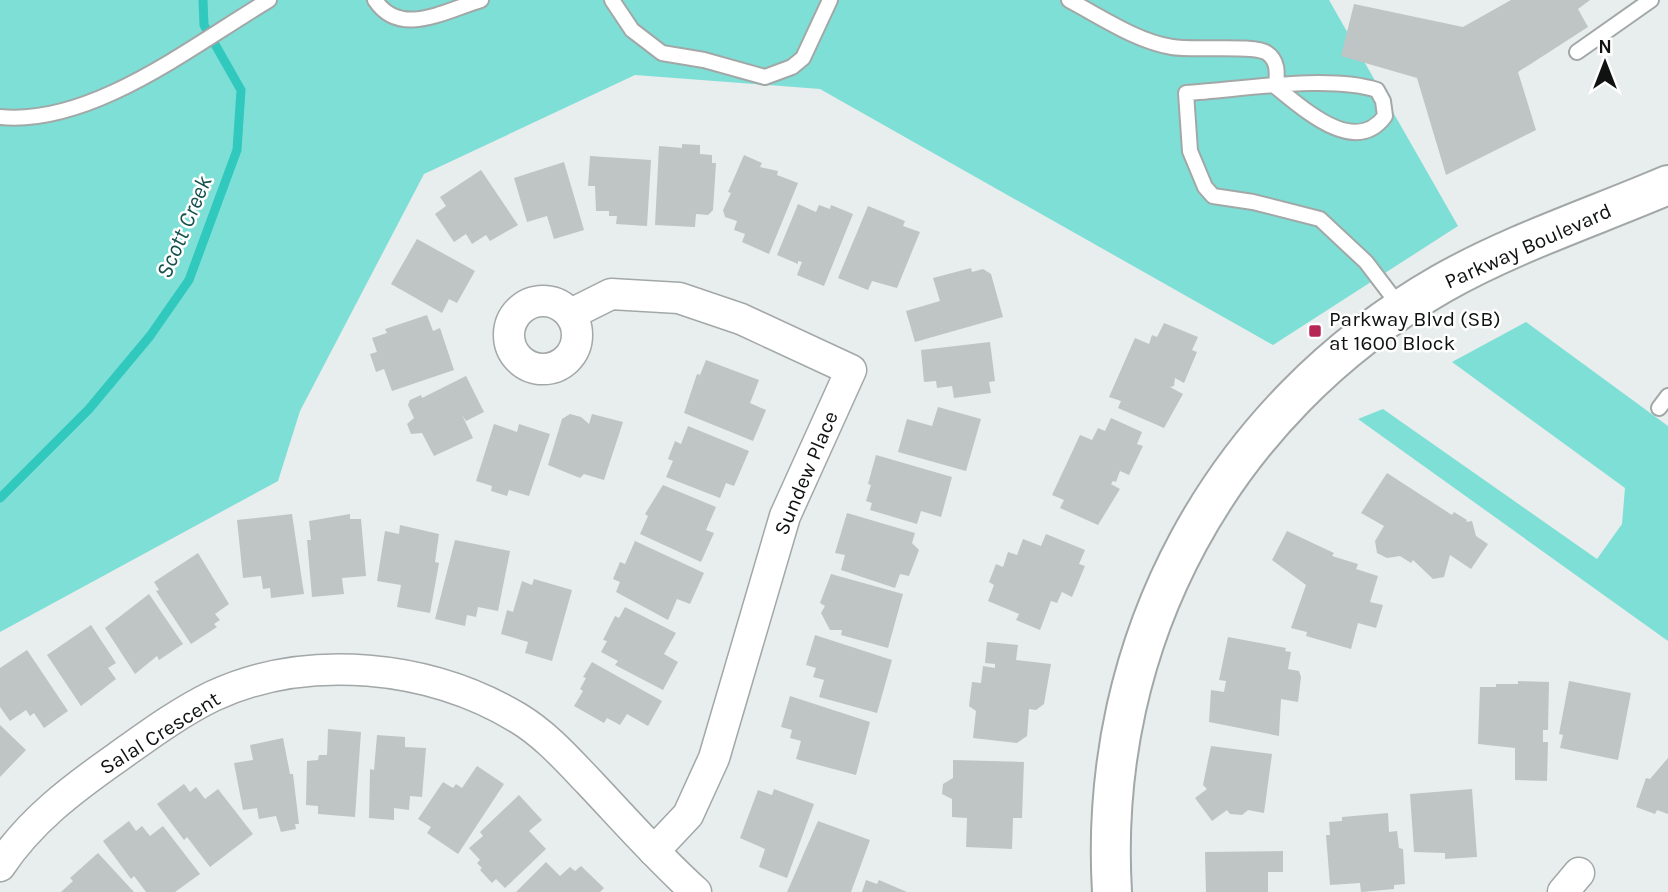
<svg xmlns="http://www.w3.org/2000/svg" width="1668" height="892" font-family="Karla,sans-serif">
<style>
.green{fill:#7edfd6}
.lines{fill:none;stroke-linecap:round;stroke-linejoin:round}
.stream{stroke:#31c8bd;stroke-width:9}
.building{fill:#bfc5c4}
.lane-casing{stroke:#a2a8a7;stroke-width:18}
.street-casing{stroke:#a2a8a7;stroke-width:33}
.secondary-casing{stroke:#a2a8a7;stroke-width:42}
.lane{stroke:#fff;stroke-width:14}
.street{stroke:#fff;stroke-width:30}
.secondary{stroke:#fff;stroke-width:38}
.poi-dot{fill:#b62756;stroke:#fff;stroke-width:2.5}
.labels{text-anchor:middle;dominant-baseline:central;stroke-width:5;stroke-linejoin:round;paint-order:stroke}
.street-label{font-size:21px;fill:#101212;stroke:#fff}
.poi-label{font-size:21px;fill:#101212;stroke:#fff;text-anchor:start}
.water-label{font-size:23px;font-style:italic;fill:#15514d;stroke:#fff}
</style>
<rect width="100%" height="100%" fill="#e8eded"/>
<g class="green">
<path d="M0,0H1329L1458,226L1273,345L820,89L635,75L424,174L300,411L278,481L0,632Z"/>
<path d="M1526,322L1668,426V641L1358,419L1383,409L1597,559L1622,524L1625,488L1452,362Z"/>
</g>
<g class="lines">
<path class="stream" d="M0,498L89,409L150,336L189,280L237,150L241,90L204,25L203,0"/>
</g>
<g class="building">
<path d="M1511,0H1590L1578,9L1588,27L1518,72L1536,130L1446,175L1417,78L1341,56L1354,4L1463,27Z"/>
<path d="M682,144L700,145V154L712,155V163H716L713,210L708,215L696,214L695,227L655,225L659,146L682,148Z"/>
<path d="M744,155L762,163L760,167L778,171L777,175L798,183L769,254L742,242L745,234L734,230L737,221L725,217L723,210L731,193L728,192Z"/>
<path d="M590,156L651,160L647,226L616,224L617,216H609V211H596L595,186H588Z"/>
<path d="M564,162L584,230L554,239L547,216L527,222L514,178Z"/>
<path d="M481,170L518,225L490,241L486,235L472,244L466,234L454,242L435,214L446,206L440,197Z"/>
<path d="M798,204L816,212L819,205L830,209L831,205L853,214L824,286L797,275L802,262L798,261V264L777,255Z"/>
<path d="M868,206L905,221L903,226L920,232L897,288L872,281L868,290L838,278Z"/>
<path d="M417,239L475,271L457,303L449,299L442,313L391,284Z"/>
<path d="M971,268L972,272L983,269L991,274L1003,317L915,342L906,311L940,301L933,278Z"/>
<path d="M427,315L433,331L440,328L454,370L392,391L384,369L376,372L370,354L377,352L372,338L387,333L385,329Z"/>
<path d="M1164,323L1198,337L1192,350L1197,352L1184,383L1175,378L1174,386L1170,387L1183,394L1164,428L1118,408L1121,401L1109,397L1135,338L1149,344L1152,335L1157,337Z"/>
<path d="M990,342L995,381L989,382L991,393L954,398L952,386L937,388L936,381L924,382L921,350Z"/>
<path d="M706,360L759,380L750,403L766,410L753,441L684,413L697,374L700,375Z"/>
<path d="M466,376L484,412L466,421L462,415L473,438L434,456L422,433L411,434L407,424L414,418L408,405L410,400L421,395L422,398Z"/>
<path d="M938,407L981,419L966,471L898,452L907,419L932,426Z"/>
<path d="M570,414L581,417L589,424L592,414L623,422L604,480L584,474L580,478L548,465L562,419Z"/>
<path d="M1111,418L1142,432L1137,444L1143,446L1129,475L1120,471L1116,482L1113,481L1111,484L1120,489L1098,525L1060,508L1064,500L1052,495L1080,435L1092,440L1098,428L1105,431Z"/>
<path d="M494,424L517,432L519,424L550,434L529,496L509,490L507,496L491,491L492,486L476,481Z"/>
<path d="M688,426L749,451L734,486L726,483L720,498L666,477L673,461L668,459L675,441L681,444Z"/>
<path d="M876,455L952,477L941,517L921,511L917,524L870,510L872,503L866,501L871,485L868,484Z"/>
<path d="M1387,473L1452,515L1454,512L1467,520L1466,522L1472,521L1476,536L1488,544L1471,569L1450,555L1444,577L1433,579L1413,560L1411,563L1400,556L1387,558L1377,553L1375,541L1384,526L1361,513Z"/>
<path d="M663,485L716,507L706,530L714,533L701,562L640,534L648,516L645,514Z"/>
<path d="M847,513L915,533L912,543L919,550L916,558L909,576L900,574L895,588L841,570L845,555L835,553Z"/>
<path d="M292,514L304,594L271,598L270,588L263,589L261,576L243,578L237,520Z"/>
<path d="M350,514V519H361L366,576L342,578L344,594L312,597L307,540H311L309,521Z"/>
<path d="M400,525L439,534L435,562L439,563L430,613L397,607L401,585L377,581L385,531L399,534Z"/>
<path d="M1287,531L1334,553L1332,556L1358,564L1356,569L1378,576L1370,602L1383,605L1376,628L1358,623L1351,649L1306,636L1307,632L1291,628L1306,585L1272,560Z"/>
<path d="M1046,534L1085,550L1079,564L1085,566L1072,597L1062,592L1057,603L1051,601L1040,630L1016,620L1019,614L988,601L994,585L989,582L996,564L1003,567L1008,552L1017,555L1023,539L1041,546Z"/>
<path d="M455,540L510,551L498,611L478,607L476,617L467,615L465,626L435,619Z"/>
<path d="M635,541L704,573L690,604L677,599L668,620L616,592L620,582L613,579L620,562L625,564Z"/>
<path d="M198,553L229,604L215,614L220,620L214,624L217,627L191,644L156,591L159,590L154,582Z"/>
<path d="M831,574L903,594L888,648L841,635L842,630H830L821,613L825,606L820,603Z"/>
<path d="M534,579L572,590L552,661L525,653L528,642L501,634L507,610L513,612L522,581L532,585Z"/>
<path d="M149,594L183,644L159,660L157,656L135,674L105,628Z"/>
<path d="M625,607L676,633L664,654L678,662L663,690L615,665L618,661L601,652L607,641L603,640L615,616L619,618Z"/>
<path d="M91,625L116,663L108,668L116,679L81,706L47,655Z"/>
<path d="M815,635L892,660L877,713L819,697L824,680L813,677L816,668L806,665Z"/>
<path d="M1228,637L1286,648L1285,651L1291,652L1288,669L1299,671L1301,677L1298,702L1281,699L1279,736L1209,722L1211,690L1224,692L1226,681L1219,680Z"/>
<path d="M987,642L1018,645L1016,660L1051,664L1044,704L1036,710L1029,709L1027,736L1017,743L973,738L976,711L969,706L972,682L981,683L983,666L995,668V664L985,663Z"/>
<path d="M27,650L68,711L44,728L34,713L30,716L26,710L10,721L0,707V668Z"/>
<path d="M592,662L662,701L648,726L627,714L620,725L607,718L604,723L574,706L583,691L580,689L586,678L583,677Z"/>
<path d="M1518,681L1549,682L1548,730H1543V742H1548L1547,781L1515,780V748L1478,744L1480,687H1496V684H1518Z"/>
<path d="M1569,681L1631,693L1618,760L1560,748L1563,735L1559,734Z"/>
<path d="M790,696L870,722L856,775L796,759L801,741L790,738L792,730L781,727Z"/>
<path d="M0,725L26,750L0,777Z"/>
<path d="M328,729L361,732L355,817L318,814V806L306,805L307,761L318,760L319,755H327Z"/>
<path d="M377,735L405,737V747L426,748L422,797L410,796L409,810L394,808V820L369,818L370,769L374,770Z"/>
<path d="M283,738L290,774H293L299,824H295L296,829L281,832L276,816L259,819L257,808L243,810L234,763L253,760L250,745Z"/>
<path d="M1211,746L1272,754L1264,813L1248,810L1242,815L1230,814L1227,810L1212,821L1195,798L1207,789L1203,785Z"/>
<path d="M1668,758V814L1657,810L1655,814L1636,807L1646,778L1650,779Z"/>
<path d="M953,760L1024,762L1022,818H1013L1012,849L966,847L967,818L952,817V799L942,794L943,784L953,778Z"/>
<path d="M477,766L504,784L458,854L427,833L431,827L418,819L443,782L453,788L456,784L462,788Z"/>
<path d="M184,784L190,792L196,787L205,799L218,789L253,834L210,867L187,837L184,840L157,804Z"/>
<path d="M774,789L814,804L787,878L759,867L765,849L740,838L758,790L772,795Z"/>
<path d="M1472,789L1477,857L1445,859V853L1414,852L1410,794Z"/>
<path d="M519,795L542,820L529,831L546,849L505,888L496,879L492,883L480,870L482,868L477,863L480,860L469,848L483,836L480,832Z"/>
<path d="M1388,813L1389,832L1397,831L1399,848L1403,849L1405,884L1394,885V889L1361,892L1360,883L1330,885L1326,835H1330L1329,822L1342,821V817Z"/>
<path d="M129,821L136,831L142,826L150,836L163,826L200,874L175,892H146L134,876L131,879L103,841Z"/>
<path d="M818,821L870,840L851,892H787Z"/>
<path d="M1283,851V872H1268V892H1206L1205,852Z"/>
<path d="M98,853L134,892H61L73,881L70,878Z"/>
<path d="M546,862L560,876L570,867L575,871L581,866L604,888L600,892H516Z"/>
<path d="M866,880L877,884L879,880L907,892H862Z"/>
</g>
<g class="lines">
<defs>
<g id="lane">
<path d="M375,0C400,38 444,11 481,0"/>
<path d="M612,0L632,30L662,53L704,60L765,77L792,67L803,58L830,0"/>
<path d="M1069,0C1101,17 1136,41 1172,47C1194,51 1255,44 1267,53C1279,61 1277,75 1276,87C1304,109 1355,157 1385,116L1383,101L1377,90C1328,74 1239,90 1186,93L1190,151L1205,187L1213,196L1253,202L1320,219L1366,262L1401,308"/>
<path d="M1577,52L1651,0"/>
<path d="M0,117C92,126 193,45 269,0"/>
<path d="M1659,408L1668,396"/>
</g>
<g id="street">
<circle cx="543" cy="335" r="34"/>
<path d="M571,314L611,294L679,298L741,319L851,370L785,516L714,758L688,815L654,851"/>
<path d="M0,866C30,821 71,790 115,759C146,737 178,713 213,696C308,652 430,665 518,718C546,735 567,759 589,782C624,819 658,858 696,892"/>
<path d="M1563,892L1579,873"/>
</g>
<path id="secondary" d="M1112,892C1097,640 1222,410 1441,284C1511,244 1593,217 1668,185"/>
</defs>
<use href="#lane" class="lane-casing"/>
<use href="#street" class="street-casing"/>
<use href="#secondary" class="secondary-casing"/>
<use href="#lane" class="lane"/>
<use href="#street" class="street"/>
<use href="#secondary" class="secondary"/>
</g>
<rect class="poi-dot" x="1308" y="324" width="14" height="14" rx="3.5"/>
<g class="labels">
<g class="street-label">
<text transform="translate(1528 246) rotate(-24)">Parkway Boulevard</text>
<text transform="translate(806 473) rotate(-67)">Sundew Place</text>
<text transform="translate(160 733) rotate(-32)">Salal Crescent</text>
</g>
<g class="poi-label">
<text x="1329" y="319">Parkway Blvd (SB)<tspan x="1329" dy="24">at 1600 Block</tspan></text>
</g>
<g class="water-label">
<text transform="translate(184 227) rotate(-67)">Scott Creek</text>
</g>
</g>
<g transform="translate(1605 63)" stroke="#ffffff" stroke-width="5" paint-order="stroke">
<path d="M0-5L12 26L0 18L-12 26Z" fill="#101212"/>
<text y="-10" font-size="19" font-weight="bold" text-anchor="middle" fill="#101212">N</text>
</g>
</svg>
